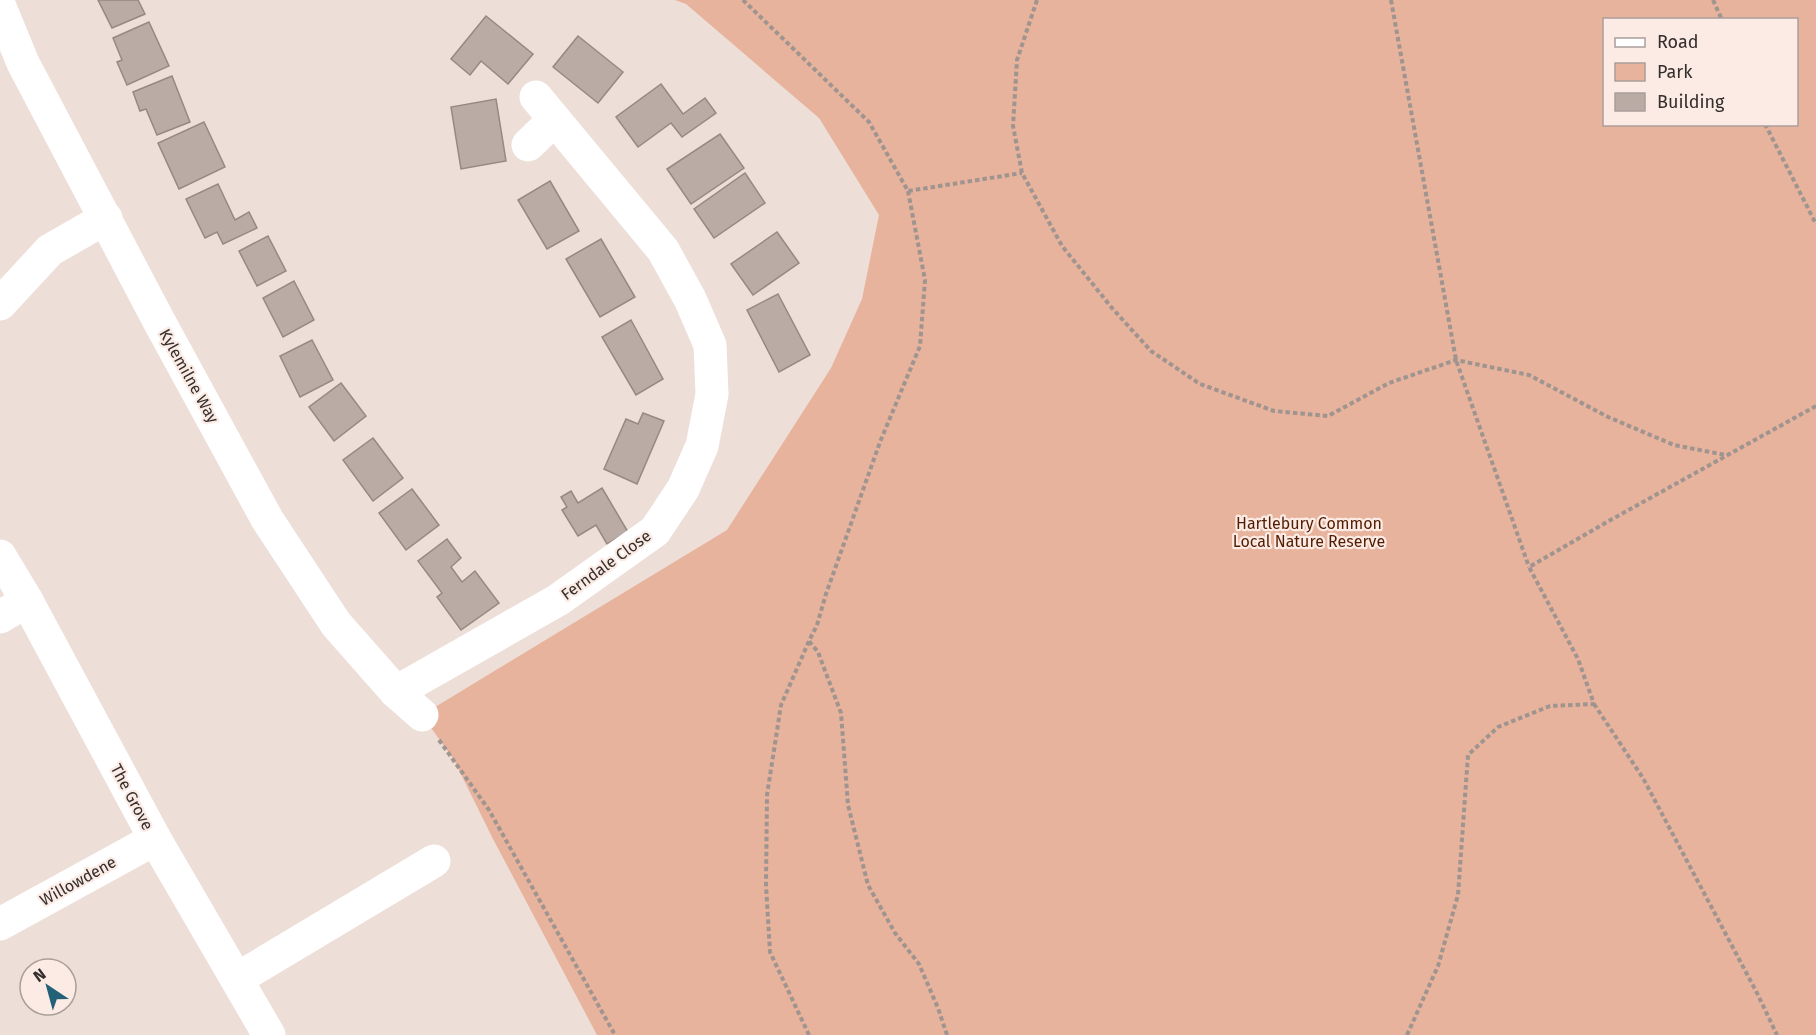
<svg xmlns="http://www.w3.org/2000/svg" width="1816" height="1035" font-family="'Fira Sans',sans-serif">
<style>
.green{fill:#e7b39d;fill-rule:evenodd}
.building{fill:#baaba5;stroke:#978882;stroke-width:1.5}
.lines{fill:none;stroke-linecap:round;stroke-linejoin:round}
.path{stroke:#9f948f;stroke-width:4;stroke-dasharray:4.5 3;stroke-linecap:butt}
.minor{stroke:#fff;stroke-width:33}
.labels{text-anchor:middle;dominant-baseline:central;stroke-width:4.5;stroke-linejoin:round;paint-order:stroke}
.street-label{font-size:16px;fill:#342e2c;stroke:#fbebe4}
.park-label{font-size:16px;fill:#521c00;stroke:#fbebe4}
</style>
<rect width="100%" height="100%" fill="#edded7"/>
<path class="green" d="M675,0H1816V1035H597L493,839L454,760L422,715L727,530L831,368L862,299L879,215L819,118L686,4ZM1604,20H1796V124H1604Z"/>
<g class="building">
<path d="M98,0H138L145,14L112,28Z"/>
<path d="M486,16L533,54L508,84L481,61L470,75L451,59Z"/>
<path d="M149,22L169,66L127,85L117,62L122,60L113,38Z"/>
<path d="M578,36L623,72L598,103L553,67Z"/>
<path d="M172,76L190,122L157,135L146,109L140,111L133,92Z"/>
<path d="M661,84L683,114L705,98L716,113L682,137L671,123L638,147L616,117Z"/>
<path d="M496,99L506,161L461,169L451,107Z"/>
<path d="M204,122L225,167L179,189L158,143Z"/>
<path d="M720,134L744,168L691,204L667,169Z"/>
<path d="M745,173L765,203L714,238L694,209Z"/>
<path d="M550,181L579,231L547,249L518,200Z"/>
<path d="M218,184L235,220L249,212L257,228L223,244L217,232L205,238L186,199Z"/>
<path d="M777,232L799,263L753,295L731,264Z"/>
<path d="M268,236L286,271L257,286L239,251Z"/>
<path d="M601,239L635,297L600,317L566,259Z"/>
<path d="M294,281L314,320L283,337L263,298Z"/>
<path d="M778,294L810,355L779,372L747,310Z"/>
<path d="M631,320L663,379L636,395L602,337Z"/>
<path d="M312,340L333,380L300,397L280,356Z"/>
<path d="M341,383L366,416L334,441L309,407Z"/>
<path d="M643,413L664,421L637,484L604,469L626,419L638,424Z"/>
<path d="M373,438L403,478L373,501L343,460Z"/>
<path d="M602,488L628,532L607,544L596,525L578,536L562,510L567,507L561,497L571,491L578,503Z"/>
<path d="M412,489L439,525L406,550L379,513Z"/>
<path d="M447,539L461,558L451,567L462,582L475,571L499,603L461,630L437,597L442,593L418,561Z"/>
</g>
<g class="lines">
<g class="path">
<path d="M743,0L869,122L908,191L1022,173"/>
<path d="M1037,0L1017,60L1013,126L1022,173L1062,246L1112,308L1151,351L1200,384L1274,411L1328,416L1389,383L1456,360L1529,375L1608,417L1674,445L1726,455"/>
<path d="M1391,0L1456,360L1529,567"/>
<path d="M1713,0L1722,20"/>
<path d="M1765,124L1816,224"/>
<path d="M908,191L925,280L920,346L880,442L826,594L817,625L809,641L818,652L841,713L848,805L868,885L895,933L919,964L938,1008L947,1035"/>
<path d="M1594,704L1643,778L1757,993L1777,1035"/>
<path d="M439,740L489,810L615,1035"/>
<path d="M809,1035L770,952L766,885L767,795L781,705L809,641"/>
<path d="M1407,1035L1438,966L1458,895L1468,755L1498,727L1550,706L1594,704L1578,659L1529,567L1607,522L1816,406"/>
</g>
<g class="minor">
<path d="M0,7L23,63L160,323L267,519L336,624L396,692L422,715"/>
<path d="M528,145L554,120"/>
<path d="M0,304L50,250L106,218"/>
<path d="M0,556L27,601L155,839L269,1035"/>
<path d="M0,617L27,601"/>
<path d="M396,692L558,600L655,531L683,489L702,446L712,394L710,345L690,299L663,250L536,97"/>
<path d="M0,924L155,839"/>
<path d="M237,979L434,861"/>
</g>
</g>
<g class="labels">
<g class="street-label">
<text transform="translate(189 376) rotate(61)">Kylemilne Way</text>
<text transform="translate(606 565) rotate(-36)">Ferndale Close</text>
<text transform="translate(132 797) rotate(62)">The Grove</text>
<text transform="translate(78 881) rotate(-29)">Willowdene</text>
</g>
<g class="park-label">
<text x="1309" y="523">Hartlebury Common<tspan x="1309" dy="18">Local Nature Reserve</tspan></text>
</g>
</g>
<rect x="1603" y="18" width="195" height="108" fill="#fbebe4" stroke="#ab9f9a" stroke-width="1.5"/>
<rect x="1615" y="38" width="30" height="9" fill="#ffffff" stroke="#ab9f9a" stroke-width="1.5"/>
<text x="1657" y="48" font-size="18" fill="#342e2c">Road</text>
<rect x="1615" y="63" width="30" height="18" fill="#e7b39d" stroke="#ab9f9a" stroke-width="1.5"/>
<text x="1657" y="78" font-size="18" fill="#342e2c">Park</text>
<rect x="1615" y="93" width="30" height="18" fill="#baaba5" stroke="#ab9f9a" stroke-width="1.5"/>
<text x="1657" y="108" font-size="18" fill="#342e2c">Building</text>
<g transform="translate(48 987) rotate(324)"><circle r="28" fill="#fbebe4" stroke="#ab9f9a" stroke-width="1.5"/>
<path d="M0-4.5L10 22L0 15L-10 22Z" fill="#226177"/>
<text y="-9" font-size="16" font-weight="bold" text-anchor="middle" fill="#342e2c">N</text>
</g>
</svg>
